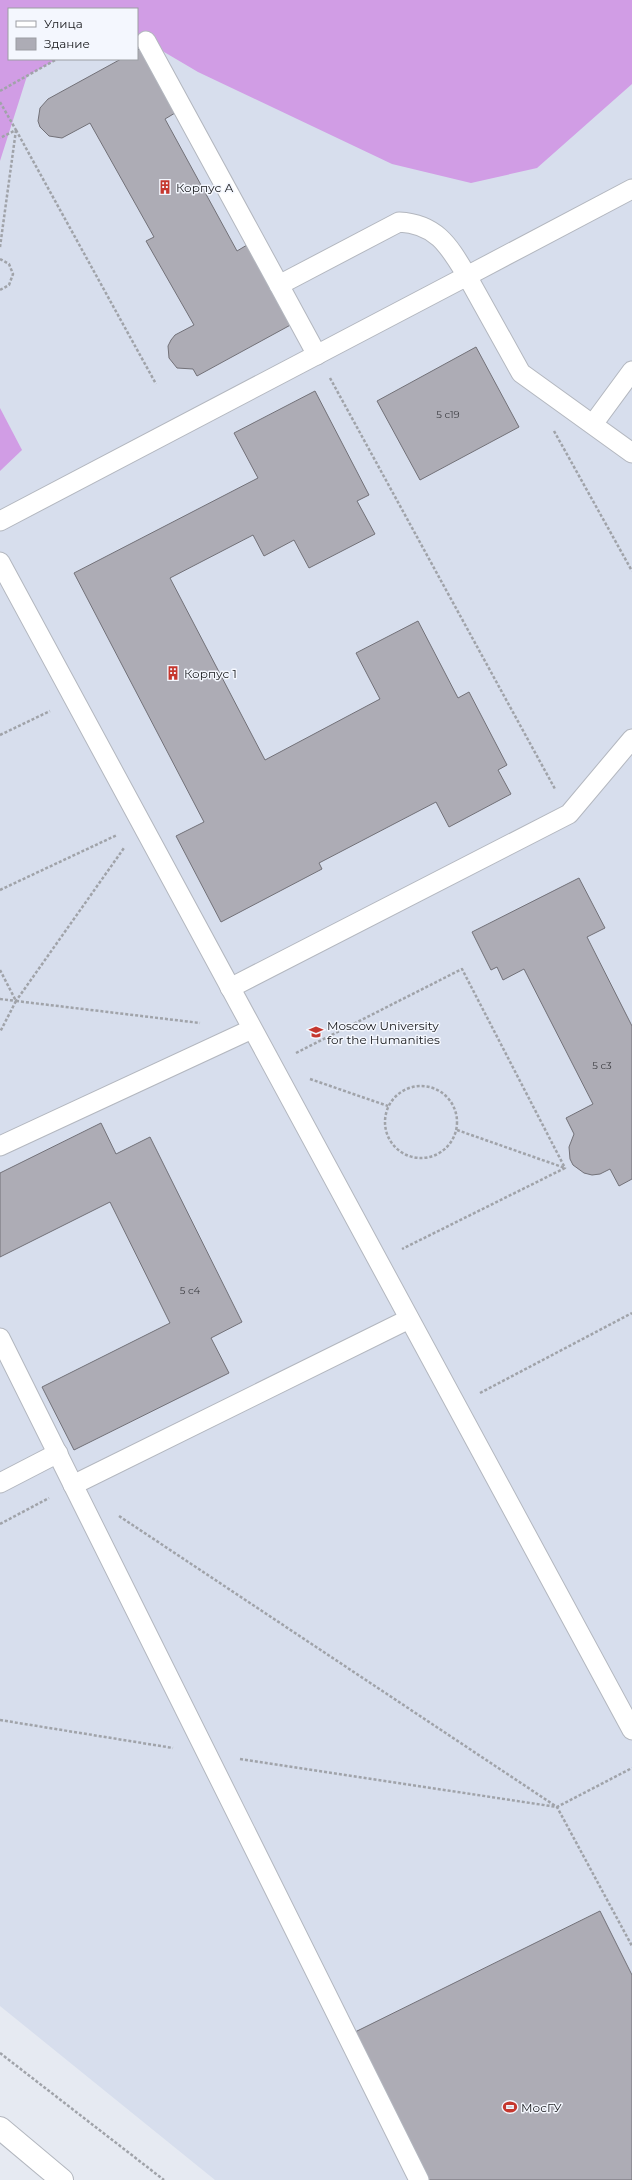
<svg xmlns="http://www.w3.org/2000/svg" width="632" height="2180" font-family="Montserrat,sans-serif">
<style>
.built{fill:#d7deed;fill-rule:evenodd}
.forest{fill:#d19de5}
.building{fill:#adacb5;stroke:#727178}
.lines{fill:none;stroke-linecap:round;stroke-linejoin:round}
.service-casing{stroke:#b3b7bf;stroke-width:21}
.tertiary-casing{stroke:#b3b7bf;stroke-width:24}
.path{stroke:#a0a3a9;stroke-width:2.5;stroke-dasharray:3 2;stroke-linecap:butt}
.service{stroke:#fff;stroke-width:19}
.tertiary{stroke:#fff;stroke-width:22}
.labels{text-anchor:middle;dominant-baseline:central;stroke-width:3;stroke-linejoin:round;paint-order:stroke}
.number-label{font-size:10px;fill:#3c3d42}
.poi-label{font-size:12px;fill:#17181b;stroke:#f4f7fe;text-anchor:start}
</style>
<rect width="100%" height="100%" fill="#e6eaf2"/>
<path class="built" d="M0,0H632V2180H215L0,2006ZM9,9H137V59H9Z"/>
<g class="forest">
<path d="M0,0H632V84L537,168L471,183L392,164L198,72L137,36V9H9V59H57L27,76L0,161Z"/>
<path d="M0,408L22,450L0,471Z"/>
</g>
<g class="building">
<path d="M140,49L175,113L165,119L237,251L252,242L296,322L197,376L193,369L177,368L169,358L168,346L171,340L175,335L194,325L146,241L154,237L90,123L62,138L49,136L40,127L38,121L40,108L48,99L121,59H137V50Z"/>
<path d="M476,347L519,427L420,480L377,401Z"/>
<path d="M315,391L369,495L357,501L375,534L309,568L294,540L264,556L253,535L170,578L265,760L380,699L356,653L418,621L458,698L469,692L507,765L498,770L511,794L449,827L436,802L319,863L322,869L221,922L176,836L204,822L74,573L258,478L234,433Z"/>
<path d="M579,878L605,928L587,937L632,1026V1179L619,1186L610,1169L600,1174L592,1175L584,1173L573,1165L570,1159L569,1147L574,1134L566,1118L593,1104L524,969L503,980L497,967L491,970L472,932Z"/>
<path d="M101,1123L116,1154L150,1137L242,1322L211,1338L229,1373L74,1450L42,1387L170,1323L110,1202L0,1257V1173Z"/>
<path d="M600,1911L632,1975V2180H424L351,2034Z"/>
</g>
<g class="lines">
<defs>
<g id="service">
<path d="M146,41L279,285L399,222C437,224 449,246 467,276L632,189"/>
<path d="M279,285L317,355"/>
<path d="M593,424L632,371"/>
<path d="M0,521L467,276L521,373L632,453"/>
<path d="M0,562L632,1730"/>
<path d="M230,988L569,814L632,739"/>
<path d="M0,1146L252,1029"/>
<path d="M0,1338L419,2180"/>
<path d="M0,1483L58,1453"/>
<path d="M73,1485L409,1319"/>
</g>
<path id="tertiary" d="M0,2128L62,2180"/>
</defs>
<use href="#service" class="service-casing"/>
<use href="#tertiary" class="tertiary-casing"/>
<g class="path">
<path d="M0,91L57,59"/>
<path d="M0,102L16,130L0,138"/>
<path d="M16,130L156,384"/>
<path d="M0,247L16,130"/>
<path d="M0,259L9,264L13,274L9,285L0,290"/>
<path d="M330,378L555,789"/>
<path d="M554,431L632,571"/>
<path d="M0,735L50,711"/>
<path d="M0,890L117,835"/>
<path d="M0,970L16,1001L0,1032"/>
<path d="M0,999L16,1001L124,848"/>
<path d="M16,1001L200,1023"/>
<path d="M296,1053L462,969L565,1168L402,1249"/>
<path d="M310,1079L388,1106"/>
<circle cx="421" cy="1122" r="36"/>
<path d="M457,1130L565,1168"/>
<path d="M480,1393L632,1313"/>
<path d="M119,1516L557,1807L632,1946"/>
<path d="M0,1524L49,1498"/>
<path d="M0,1720L173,1748"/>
<path d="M240,1759L557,1807L632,1768"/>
<path d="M0,2053L164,2180"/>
</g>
<use href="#service" class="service"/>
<use href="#tertiary" class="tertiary"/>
</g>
<defs>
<symbol id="building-bare" viewBox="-9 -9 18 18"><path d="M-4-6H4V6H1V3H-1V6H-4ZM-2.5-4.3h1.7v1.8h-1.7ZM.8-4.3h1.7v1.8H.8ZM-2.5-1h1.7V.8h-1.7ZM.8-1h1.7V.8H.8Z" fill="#c5372e" stroke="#f4f7fe" stroke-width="2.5" paint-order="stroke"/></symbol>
<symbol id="university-bare" viewBox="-9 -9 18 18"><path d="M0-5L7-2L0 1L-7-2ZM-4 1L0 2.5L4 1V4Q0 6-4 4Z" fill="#c5372e" stroke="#f4f7fe" stroke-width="2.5" paint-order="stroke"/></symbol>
<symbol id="stadium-bare" viewBox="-9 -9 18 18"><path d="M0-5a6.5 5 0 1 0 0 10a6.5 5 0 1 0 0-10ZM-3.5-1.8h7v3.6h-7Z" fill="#c5372e" stroke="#f4f7fe" stroke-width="2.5" paint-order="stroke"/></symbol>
</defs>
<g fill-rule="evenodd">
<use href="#building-bare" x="155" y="177" width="20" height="20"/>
<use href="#building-bare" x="163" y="663" width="20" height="20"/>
<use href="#university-bare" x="306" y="1022" width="20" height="20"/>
<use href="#stadium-bare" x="500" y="2097" width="20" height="20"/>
</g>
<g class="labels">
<g class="number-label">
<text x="448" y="414">5 с19</text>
<text x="602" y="1065">5 с3</text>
<text x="190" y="1290">5 с4</text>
</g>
<g class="poi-label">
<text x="176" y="187">Корпус А</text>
<text x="184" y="673">Корпус 1</text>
<text x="327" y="1025">Moscow University<tspan x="327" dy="14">for the Humanities</tspan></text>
<text x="521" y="2107">МосГУ</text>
</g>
</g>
<rect x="8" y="8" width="130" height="52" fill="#f4f7fe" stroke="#9c9ea3"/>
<rect x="16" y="21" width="20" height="6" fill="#ffffff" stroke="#9c9ea3"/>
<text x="44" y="28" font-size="12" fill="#17181b">Улица</text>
<rect x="16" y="38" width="20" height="12" fill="#adacb5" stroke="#9c9ea3"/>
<text x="44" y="48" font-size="12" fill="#17181b">Здание</text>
</svg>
